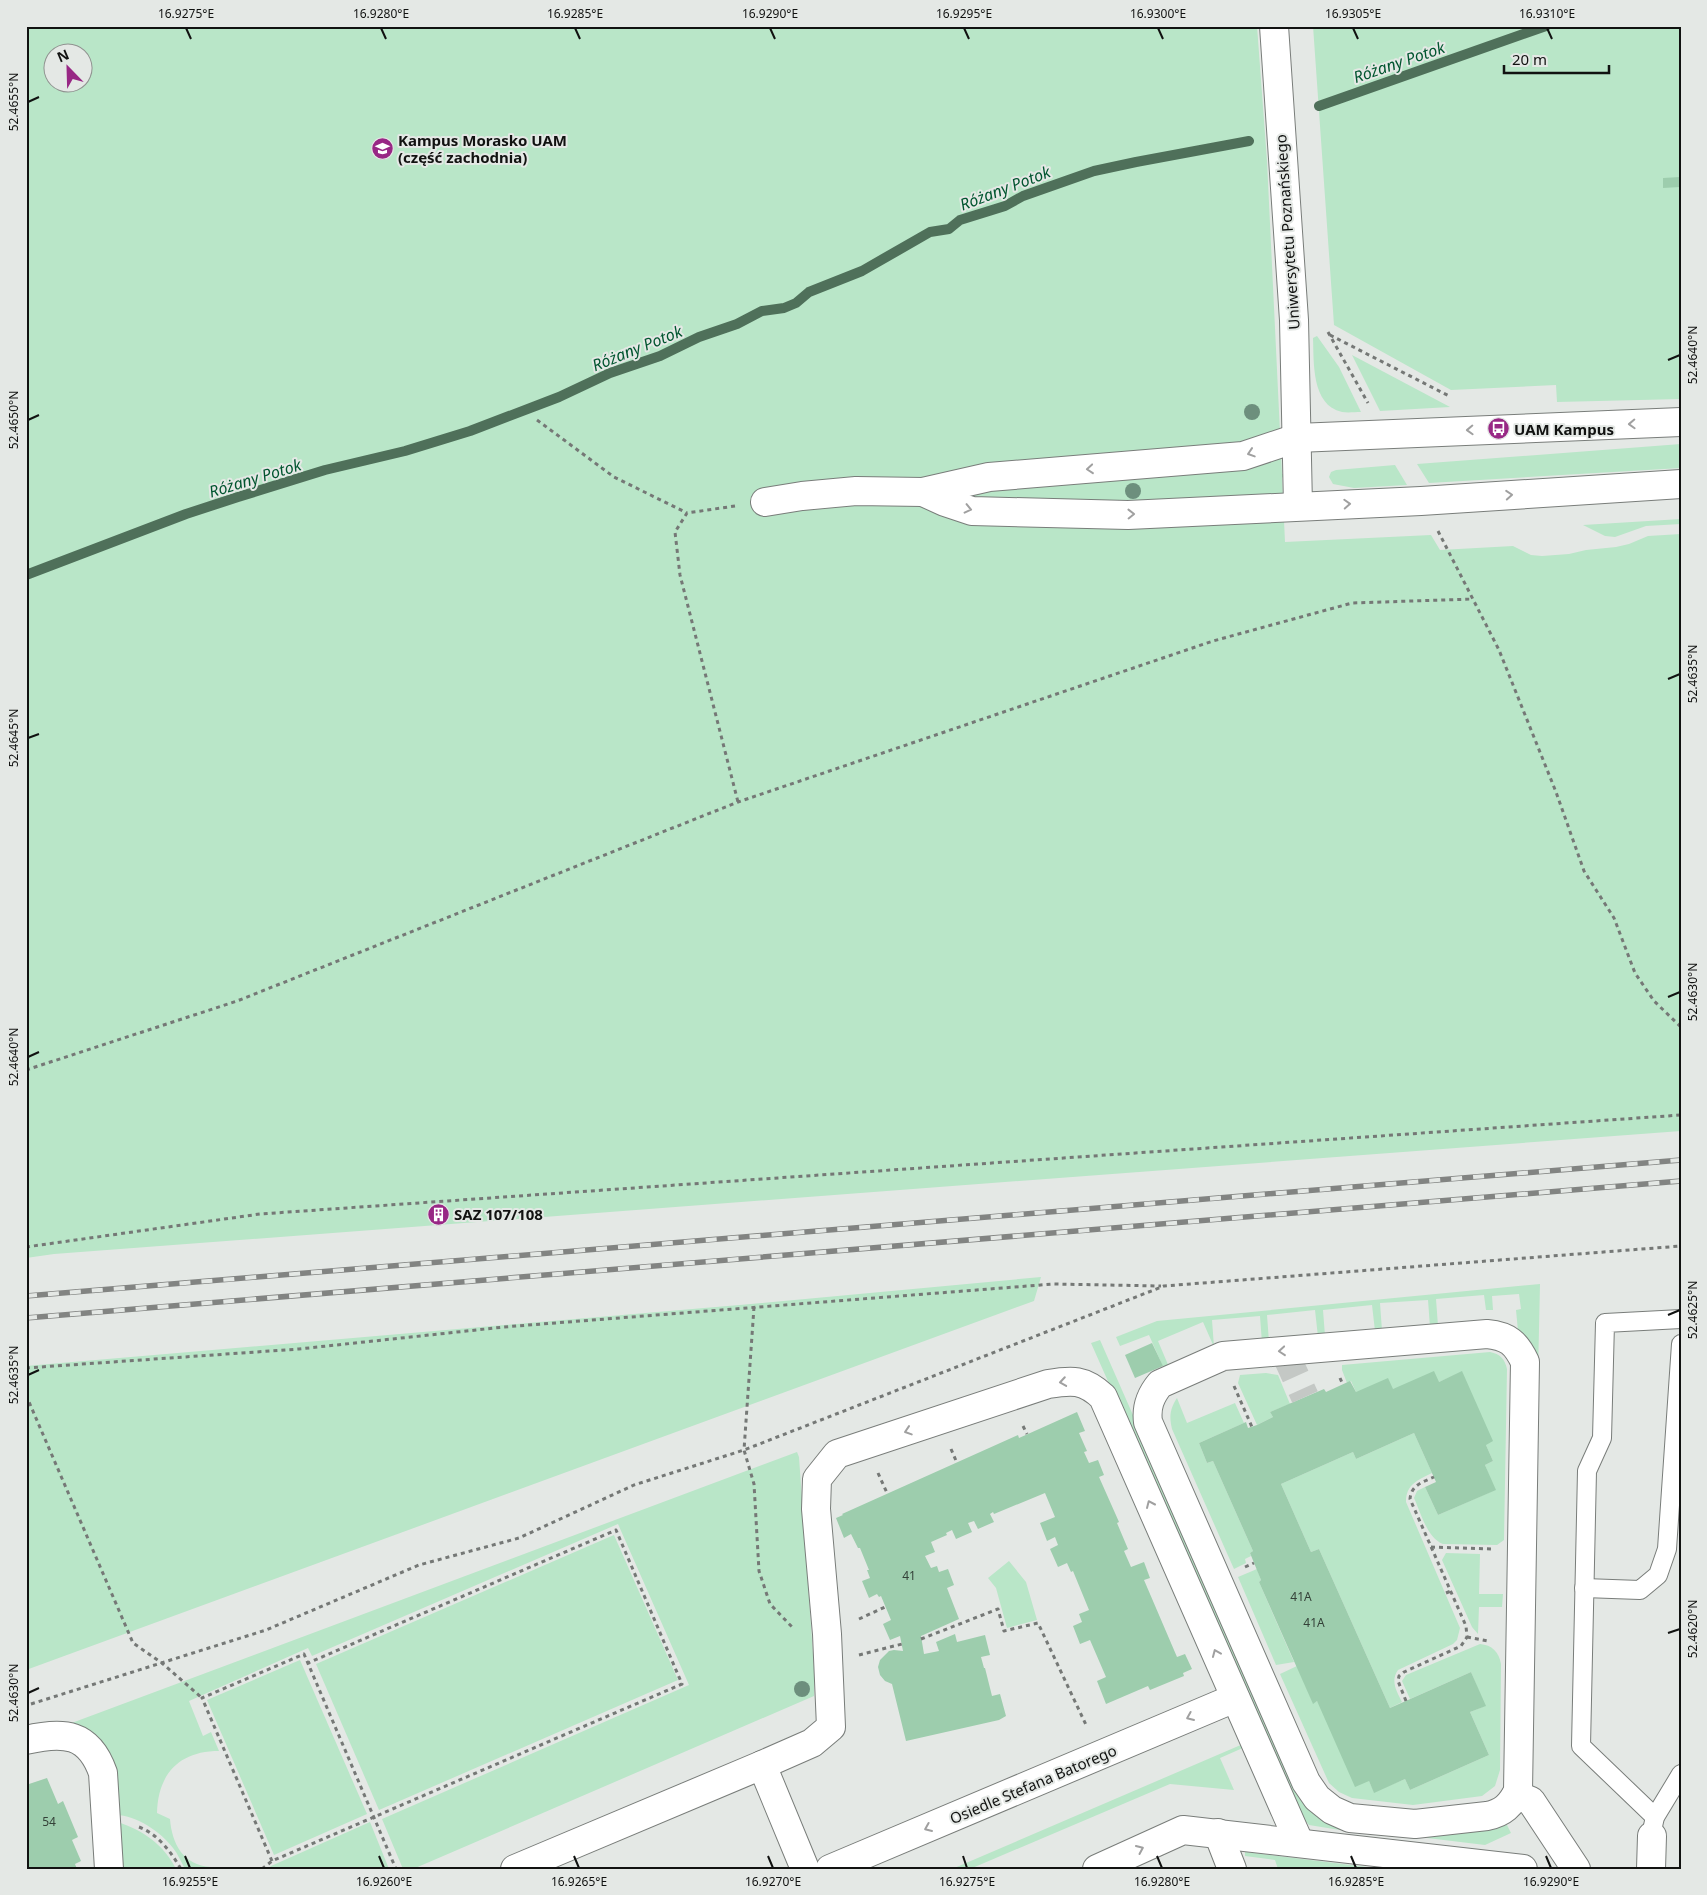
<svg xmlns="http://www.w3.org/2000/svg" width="1707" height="1895" font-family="'Noto Sans',sans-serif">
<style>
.green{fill:#b9e6c8;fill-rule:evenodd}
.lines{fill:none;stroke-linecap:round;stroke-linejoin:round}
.stream{stroke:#4f705a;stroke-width:10}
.building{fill:#9dcdad}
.street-tunnel{stroke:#c4c8c5;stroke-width:28;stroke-dasharray:28 14;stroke-linecap:butt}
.lane-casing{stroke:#797d7a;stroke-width:20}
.street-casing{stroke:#797d7a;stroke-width:30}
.path{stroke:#757876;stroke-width:3;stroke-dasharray:4 4;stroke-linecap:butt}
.lane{stroke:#fff;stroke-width:18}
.street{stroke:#fff;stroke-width:28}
.rail-casing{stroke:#828482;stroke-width:5.5}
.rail{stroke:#e4e8e5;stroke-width:4;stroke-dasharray:11;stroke-linecap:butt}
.tree{fill:#6d8f7d}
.oneway{stroke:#a0a0a0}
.ticks{fill:none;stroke:#111211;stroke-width:2}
.labels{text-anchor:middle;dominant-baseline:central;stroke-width:4;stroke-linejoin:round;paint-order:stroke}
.number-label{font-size:12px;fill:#344138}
.poi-label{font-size:15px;font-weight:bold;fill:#111211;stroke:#e4e8e5;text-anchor:start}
.street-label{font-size:15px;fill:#111211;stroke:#e4e8e5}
.water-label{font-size:16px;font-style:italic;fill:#00552f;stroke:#e4e8e5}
.neatline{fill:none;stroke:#111211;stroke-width:2}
.ticks-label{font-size:12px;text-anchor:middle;fill:#111211}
</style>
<rect width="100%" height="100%" fill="#e4e8e5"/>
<g class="green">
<path d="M44,26H1257L1267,161L1282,474H1285L1282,478L1285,542L1431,535L1440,550L1513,546L1531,555L1542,556L1569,554L1586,550L1616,547L1629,544L1648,536L1681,534V1131L54,1254L26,1258V27ZM52,52H82V82H52Z"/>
<path d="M1313,26H1681V399L1557,402L1556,385L1451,390L1334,325Z"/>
<path d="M1317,336L1339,367L1361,412C1355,412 1348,413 1342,412C1311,405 1314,362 1313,338Z"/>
<path d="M1352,355L1450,407L1380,411Z"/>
<path d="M1681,444V468L1429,483L1417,464Z"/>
<path d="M1395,465L1407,485L1354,488L1333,484L1329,477L1331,472L1336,470Z"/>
<path d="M1681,519V524L1646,526L1615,537L1605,536L1583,525Z"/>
<path d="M1041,1277L1034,1301L26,1670V1366L751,1304Z"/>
<path d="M1540,1284L1538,1374L1518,1331L1516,1310L1521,1309L1519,1294L1492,1296L1493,1310H1486L1484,1295L1436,1299L1438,1326L1430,1327L1428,1300L1380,1303L1382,1331H1375L1372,1305L1323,1310L1325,1336L1318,1337L1315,1310L1267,1315L1269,1342L1262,1343L1260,1316L1212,1320L1214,1347L1203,1322L1158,1341L1169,1367L1164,1369L1149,1335L1120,1346L1116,1337L1157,1321Z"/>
<path d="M1100,1340L1300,1795L1341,1826L1340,1830L1309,1825L1301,1816L1091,1343Z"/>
<path d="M1490,1352C1500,1354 1505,1359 1507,1369L1504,1540L1497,1545L1443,1544C1427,1538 1421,1513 1414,1498L1417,1491L1425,1487L1438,1515L1495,1490L1485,1465L1493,1461L1486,1445L1462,1372L1439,1382L1393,1389L1356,1392L1351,1381L1347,1383L1342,1370V1365Z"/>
<path d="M1266,1373L1278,1375L1290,1404L1270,1412L1273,1417L1257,1425L1238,1383L1240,1375Z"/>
<path d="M1177,1398L1187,1423L1235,1403L1244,1423L1199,1443L1207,1463L1213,1461L1253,1551L1250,1553L1251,1556L1245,1559L1246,1563L1234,1569L1172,1429C1169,1416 1170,1409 1177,1398Z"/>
<path d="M1414,1433L1432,1473C1418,1480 1406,1484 1406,1502L1460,1628L1457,1640L1453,1644L1398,1670C1390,1681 1397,1692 1402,1702L1390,1708L1319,1549L1311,1552L1281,1484L1353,1452L1356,1459Z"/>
<path d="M797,1452L799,1457L814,1668V1696L413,1869H403L382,1819L689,1685L618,1524L312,1656L308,1648L189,1701L203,1736L211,1732L219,1751C180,1751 158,1773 157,1813L170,1819C172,1844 183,1865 211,1867C224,1869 237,1866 250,1869H185C181,1862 178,1854 173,1848C161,1832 136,1815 116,1815L69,1724Z"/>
<path d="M614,1535L678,1680L379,1810L316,1664Z"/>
<path d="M1446,1553L1480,1554L1479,1594H1503L1502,1607H1479L1478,1634L1472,1627L1442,1560Z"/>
<path d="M1009,1561L1026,1582L1037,1620L1007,1628L996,1588L988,1578Z"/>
<path d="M1257,1569L1261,1580L1259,1582L1294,1662L1276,1665L1238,1577Z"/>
<path d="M1480,1644C1492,1645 1499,1652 1501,1664L1500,1770L1495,1786L1482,1796L1413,1805L1352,1798L1339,1792L1329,1783L1280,1674L1297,1666L1313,1703L1317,1701L1369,1781L1374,1792L1405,1779L1410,1790L1489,1755L1470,1712L1485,1706L1471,1672L1410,1699L1402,1681L1406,1675Z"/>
<path d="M300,1660L367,1814L274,1855L207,1700Z"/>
<path d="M1243,1744L1245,1747L1220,1758L1234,1790L1170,1784L970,1869H952Z"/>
<path d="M117,1822C143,1830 164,1845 176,1869H120Z"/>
<path d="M370,1822L389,1869H268L271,1866Z"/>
<path d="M1507,1825L1511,1833L1485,1845L1419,1837V1835Z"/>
<path d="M1245,1852L1383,1869H1278L1275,1860L1245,1856Z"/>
</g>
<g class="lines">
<g class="stream">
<path d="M1319,106L1546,26"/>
<path d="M26,575L186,514L238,497L325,470L405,451L470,431L559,397L610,373L660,356L699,337L737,324L762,311L784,308L796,303L809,292L862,271L930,232L949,229L960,220L1005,206L1023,196L1094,171L1136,162L1249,141"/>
</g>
</g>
<g class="building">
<path d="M1680,177V187L1663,188V178Z"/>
<path d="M445,1207L446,1219L431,1221L429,1208Z"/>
<path d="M1152,1343L1163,1366L1135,1378L1125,1355Z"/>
<path d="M1434,1371L1439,1382L1462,1371L1493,1441L1486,1445L1493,1461L1485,1465L1496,1490L1438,1515L1425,1487L1436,1482L1414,1433L1356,1459L1353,1452L1281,1484L1311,1552L1319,1549L1390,1708L1471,1672L1486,1706L1470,1712L1489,1755L1410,1790L1405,1779L1374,1793L1369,1781L1355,1787L1317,1701L1313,1704L1259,1582L1261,1580L1250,1553L1253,1551L1213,1461L1207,1463L1199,1443L1246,1422L1248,1428L1257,1425L1273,1417L1270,1412L1324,1389L1326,1392L1350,1381L1356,1392L1388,1378L1393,1389Z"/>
<path d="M1077,1412L1085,1431L1079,1433L1087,1451L1084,1452L1089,1463L1098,1460L1104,1475L1099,1477L1119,1522L1117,1523L1128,1549L1124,1551L1131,1567L1144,1562L1150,1578L1144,1580L1177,1657L1185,1654L1192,1669L1183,1673L1184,1676L1150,1690L1148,1686L1106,1704L1097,1681L1106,1677L1090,1640L1080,1644L1073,1626L1082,1622L1079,1614L1089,1610L1073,1571L1071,1572L1067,1563L1058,1567L1050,1549L1058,1545L1055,1537L1047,1541L1040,1523L1055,1517L1045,1493L994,1514L993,1512L990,1514L994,1522L978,1529L974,1521L968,1523L972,1532L956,1539L952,1530L946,1533L947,1535L931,1542L935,1552L925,1556L931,1568L937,1566L939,1572L948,1569L954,1585L947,1588L959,1619L921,1636L924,1654L939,1651L936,1642L955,1634L957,1642L985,1635L990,1655L981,1657L984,1668H985L992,1696L1000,1694L1006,1716L999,1720L906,1741L892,1684L885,1681L880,1675L878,1667L880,1660L889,1651L894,1650L903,1651L900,1636L890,1640L883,1624L891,1620L881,1596L879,1597L877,1594L869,1598L862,1581L870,1578L867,1570H869L860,1548H858L851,1534L844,1538L836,1518L843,1515L842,1514L1018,1435L1019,1438Z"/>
<path d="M47,1778L58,1804L63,1801L78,1837L72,1840L81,1861L75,1864L77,1869H26V1785Z"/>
</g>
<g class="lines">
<path class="street-tunnel" d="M1284,1351L1305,1397"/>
<defs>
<g id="lane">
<path d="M1584,1588L1640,1590L1658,1575L1667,1549L1681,1344"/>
<path d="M1655,1817L1581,1746L1587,1471L1602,1438L1605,1323L1681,1319"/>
<path d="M1653,1826L1655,1817L1681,1774"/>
</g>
<g id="street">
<path d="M1274,26L1294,320L1298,506"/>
<path d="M923,492L945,502L972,511L1128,515L1421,501L1681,484"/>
<path d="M765,502L802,496L856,491L923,492L989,477L1243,456L1297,438L1681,422"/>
<path d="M1487,1334C1508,1336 1516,1343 1525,1362L1518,1791C1511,1805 1503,1813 1487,1816L1415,1824L1350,1818L1332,1810L1317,1798L1306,1782L1148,1422C1146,1407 1150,1396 1160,1384L1223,1356Z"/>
<path d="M26,1740C64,1731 89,1733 103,1773L109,1869"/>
<path d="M762,1765L812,1743L831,1727L827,1634L816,1509L817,1479L837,1454L1048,1384C1072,1380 1084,1379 1103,1397L1299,1842"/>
<path d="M1516,1795L1531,1801L1576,1869"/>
<path d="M1218,1833L1232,1869"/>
<path d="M515,1869L762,1765L805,1869"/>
<path d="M830,1869L1235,1698"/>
<path d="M1097,1869L1183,1830L1523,1869"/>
<path d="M1651,1869L1652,1836"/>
</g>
</defs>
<use href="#lane" class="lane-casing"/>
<use href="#street" class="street-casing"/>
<g class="path">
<path d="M1328,332L1368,403"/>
<path d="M1330,335L1451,397"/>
<path d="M537,420L614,477L687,513"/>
<path d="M735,506L687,513L675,532L680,575L738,802"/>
<path d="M1438,531L1499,650L1556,792L1584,871L1614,918L1635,973L1654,1001L1681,1027"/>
<path d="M26,1070L237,1001L738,802L1213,641L1352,603L1473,599"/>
<path d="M26,1247L260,1214L1681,1115"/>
<path d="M754,1307L744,1450L754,1484L759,1571L770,1604L793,1628"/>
<path d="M26,1368L299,1349L504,1327L1053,1284L1161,1286"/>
<path d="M1340,1378L1343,1385"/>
<path d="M1234,1386L1252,1427"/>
<path d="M26,1395L133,1643L162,1663L202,1698"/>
<path d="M1023,1426L1027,1434"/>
<path d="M951,1449L957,1463"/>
<path d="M878,1473L887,1493"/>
<path d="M1431,1547L1491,1549"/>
<path d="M1245,1567L1254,1563"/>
<path d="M1446,1593L1451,1591"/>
<path d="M859,1619L885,1607"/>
<path d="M1467,1637L1488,1641"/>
<path d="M921,1639L998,1609L1004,1631L1038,1623L1087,1727"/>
<path d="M859,1655L902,1644"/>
<path d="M1406,1701L1398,1681L1399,1676L1404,1672L1461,1646L1467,1637L1466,1626L1410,1499C1411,1485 1423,1482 1434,1477"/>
<path d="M31,1704L266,1630L419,1565L519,1538L634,1485L744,1450L1164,1286L1681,1246"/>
<path d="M139,1827C158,1834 171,1852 181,1869"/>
<path d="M272,1861L202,1698L304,1654L396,1869"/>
<path d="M262,1869L272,1861L682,1684L616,1530L308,1663"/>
</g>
<use href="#lane" class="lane"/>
<use href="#street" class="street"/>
<defs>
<g id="rail">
<path d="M26,1296L1681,1160"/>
<path d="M26,1318L1681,1181"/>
</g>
</defs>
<use href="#rail" class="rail-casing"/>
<use href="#rail" class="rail"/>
</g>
<g class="tree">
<circle cx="1252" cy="412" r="8"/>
<circle cx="1133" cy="491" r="8"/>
<circle cx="802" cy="1689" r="8"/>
</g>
<defs><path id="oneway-chevron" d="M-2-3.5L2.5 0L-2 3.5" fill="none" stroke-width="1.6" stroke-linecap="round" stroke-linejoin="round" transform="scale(1.25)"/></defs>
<g class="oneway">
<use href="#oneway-chevron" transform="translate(1632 424) rotate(178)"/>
<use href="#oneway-chevron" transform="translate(1470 430) rotate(178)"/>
<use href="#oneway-chevron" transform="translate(1251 453) rotate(162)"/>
<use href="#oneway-chevron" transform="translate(1090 469) rotate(175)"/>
<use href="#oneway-chevron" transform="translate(1509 495) rotate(-4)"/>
<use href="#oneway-chevron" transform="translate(1347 504) rotate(-3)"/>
<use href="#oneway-chevron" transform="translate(968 509) rotate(13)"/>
<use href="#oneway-chevron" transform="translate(1131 514) rotate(-1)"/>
<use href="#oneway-chevron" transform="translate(1282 1351) rotate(175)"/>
<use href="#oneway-chevron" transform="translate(1063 1382) rotate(171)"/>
<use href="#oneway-chevron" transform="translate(908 1431) rotate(162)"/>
<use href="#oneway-chevron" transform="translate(1150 1504) rotate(-114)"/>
<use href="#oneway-chevron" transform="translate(1216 1653) rotate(-113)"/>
<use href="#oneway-chevron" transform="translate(1190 1717) rotate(157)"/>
<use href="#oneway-chevron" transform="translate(928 1828) rotate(157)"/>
<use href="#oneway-chevron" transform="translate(1140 1849) rotate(-24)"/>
</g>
<path class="ticks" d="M186,28L191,39M381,28L386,39M575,28L580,39M770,28L775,39M964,28L969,39M1158,28L1163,39M1353,28L1358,39M1547,28L1552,39M28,102L39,97M1668,360L1680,355M28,420L39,415M1668,679L1680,674M28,738L39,734M1668,997L1680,992M28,1057L39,1052M1668,1315L1680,1310M28,1375L39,1370M1668,1633L1680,1629M28,1693L39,1688M185,1856L190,1868M379,1856L384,1868M574,1856L579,1868M768,1856L773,1868M963,1856L967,1868M1157,1856L1162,1868M1351,1856L1356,1868M1546,1856L1551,1868"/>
<defs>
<symbol id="university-disc" viewBox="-11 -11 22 22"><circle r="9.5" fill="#982785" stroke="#e4e8e5"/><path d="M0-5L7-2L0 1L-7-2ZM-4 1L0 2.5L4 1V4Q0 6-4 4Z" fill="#fff"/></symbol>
<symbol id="bus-disc" viewBox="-11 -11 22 22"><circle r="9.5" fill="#982785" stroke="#e4e8e5"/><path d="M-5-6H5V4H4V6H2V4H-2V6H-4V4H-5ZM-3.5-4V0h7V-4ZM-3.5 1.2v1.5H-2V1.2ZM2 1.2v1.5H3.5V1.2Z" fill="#fff"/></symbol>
<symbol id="building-disc" viewBox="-11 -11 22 22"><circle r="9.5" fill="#982785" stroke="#e4e8e5"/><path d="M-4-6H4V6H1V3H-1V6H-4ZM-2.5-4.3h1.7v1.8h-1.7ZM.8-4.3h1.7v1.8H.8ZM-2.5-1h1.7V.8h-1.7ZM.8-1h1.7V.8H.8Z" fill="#fff"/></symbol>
</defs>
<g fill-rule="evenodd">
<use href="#university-disc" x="370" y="136" width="25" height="25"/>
<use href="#bus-disc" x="1486" y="416" width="25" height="25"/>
<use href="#building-disc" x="426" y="1202" width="25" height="25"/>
</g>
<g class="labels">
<g class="number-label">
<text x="909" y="1575">41</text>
<text x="1301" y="1596">41A</text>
<text x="1314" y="1622">41A</text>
<text x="49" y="1821">54</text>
</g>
<g class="poi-label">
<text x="398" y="140">Kampus Morasko UAM<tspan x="398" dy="17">(część zachodnia)</tspan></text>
<text x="1514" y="429">UAM Kampus</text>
<text x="454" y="1214">SAZ 107/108</text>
</g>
<g class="street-label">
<text transform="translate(1287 232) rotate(-94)">Uniwersytetu Poznańskiego</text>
<text transform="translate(1033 1784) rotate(-23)">Osiedle Stefana Batorego</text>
</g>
<g class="water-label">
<text transform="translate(1399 62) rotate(-19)">Różany Potok</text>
<text transform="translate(1005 188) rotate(-21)">Różany Potok</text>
<text transform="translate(637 348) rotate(-22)">Różany Potok</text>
<text transform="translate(255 478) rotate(-17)">Różany Potok</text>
</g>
</g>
<rect width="1707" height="1895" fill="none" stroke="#e4e8e5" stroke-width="55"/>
<g transform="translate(68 68) rotate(337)"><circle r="24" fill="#e4e8e5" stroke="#909290"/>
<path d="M0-4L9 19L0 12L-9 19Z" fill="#982785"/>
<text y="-8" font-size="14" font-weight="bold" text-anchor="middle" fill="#111211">N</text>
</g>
<path d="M1504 65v8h105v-8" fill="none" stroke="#111211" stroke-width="2.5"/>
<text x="1512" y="65" font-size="15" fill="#111211" stroke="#e4e8e5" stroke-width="4" paint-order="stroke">20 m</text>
<rect x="28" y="28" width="1652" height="1840" class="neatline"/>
<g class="ticks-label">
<text x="186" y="18">16.9275°E</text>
<text x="381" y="18">16.9280°E</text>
<text x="575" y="18">16.9285°E</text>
<text x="770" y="18">16.9290°E</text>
<text x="964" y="18">16.9295°E</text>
<text x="1158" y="18">16.9300°E</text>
<text x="1353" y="18">16.9305°E</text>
<text x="1547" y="18">16.9310°E</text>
<text transform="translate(14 102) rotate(-90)" y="4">52.4655°N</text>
<text transform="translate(1693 355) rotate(-90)" y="4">52.4640°N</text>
<text transform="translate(14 420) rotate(-90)" y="4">52.4650°N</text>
<text transform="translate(1693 674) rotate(-90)" y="4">52.4635°N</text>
<text transform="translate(14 738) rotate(-90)" y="4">52.4645°N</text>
<text transform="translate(1693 992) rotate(-90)" y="4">52.4630°N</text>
<text transform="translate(14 1057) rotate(-90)" y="4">52.4640°N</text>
<text transform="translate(1693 1310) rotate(-90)" y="4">52.4625°N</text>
<text transform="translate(14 1375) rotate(-90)" y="4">52.4635°N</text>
<text transform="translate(1693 1629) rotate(-90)" y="4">52.4620°N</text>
<text transform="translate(14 1693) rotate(-90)" y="4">52.4630°N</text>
<text x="190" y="1886">16.9255°E</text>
<text x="384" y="1886">16.9260°E</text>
<text x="579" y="1886">16.9265°E</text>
<text x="773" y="1886">16.9270°E</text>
<text x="967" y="1886">16.9275°E</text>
<text x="1162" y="1886">16.9280°E</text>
<text x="1356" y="1886">16.9285°E</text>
<text x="1551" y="1886">16.9290°E</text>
</g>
</svg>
